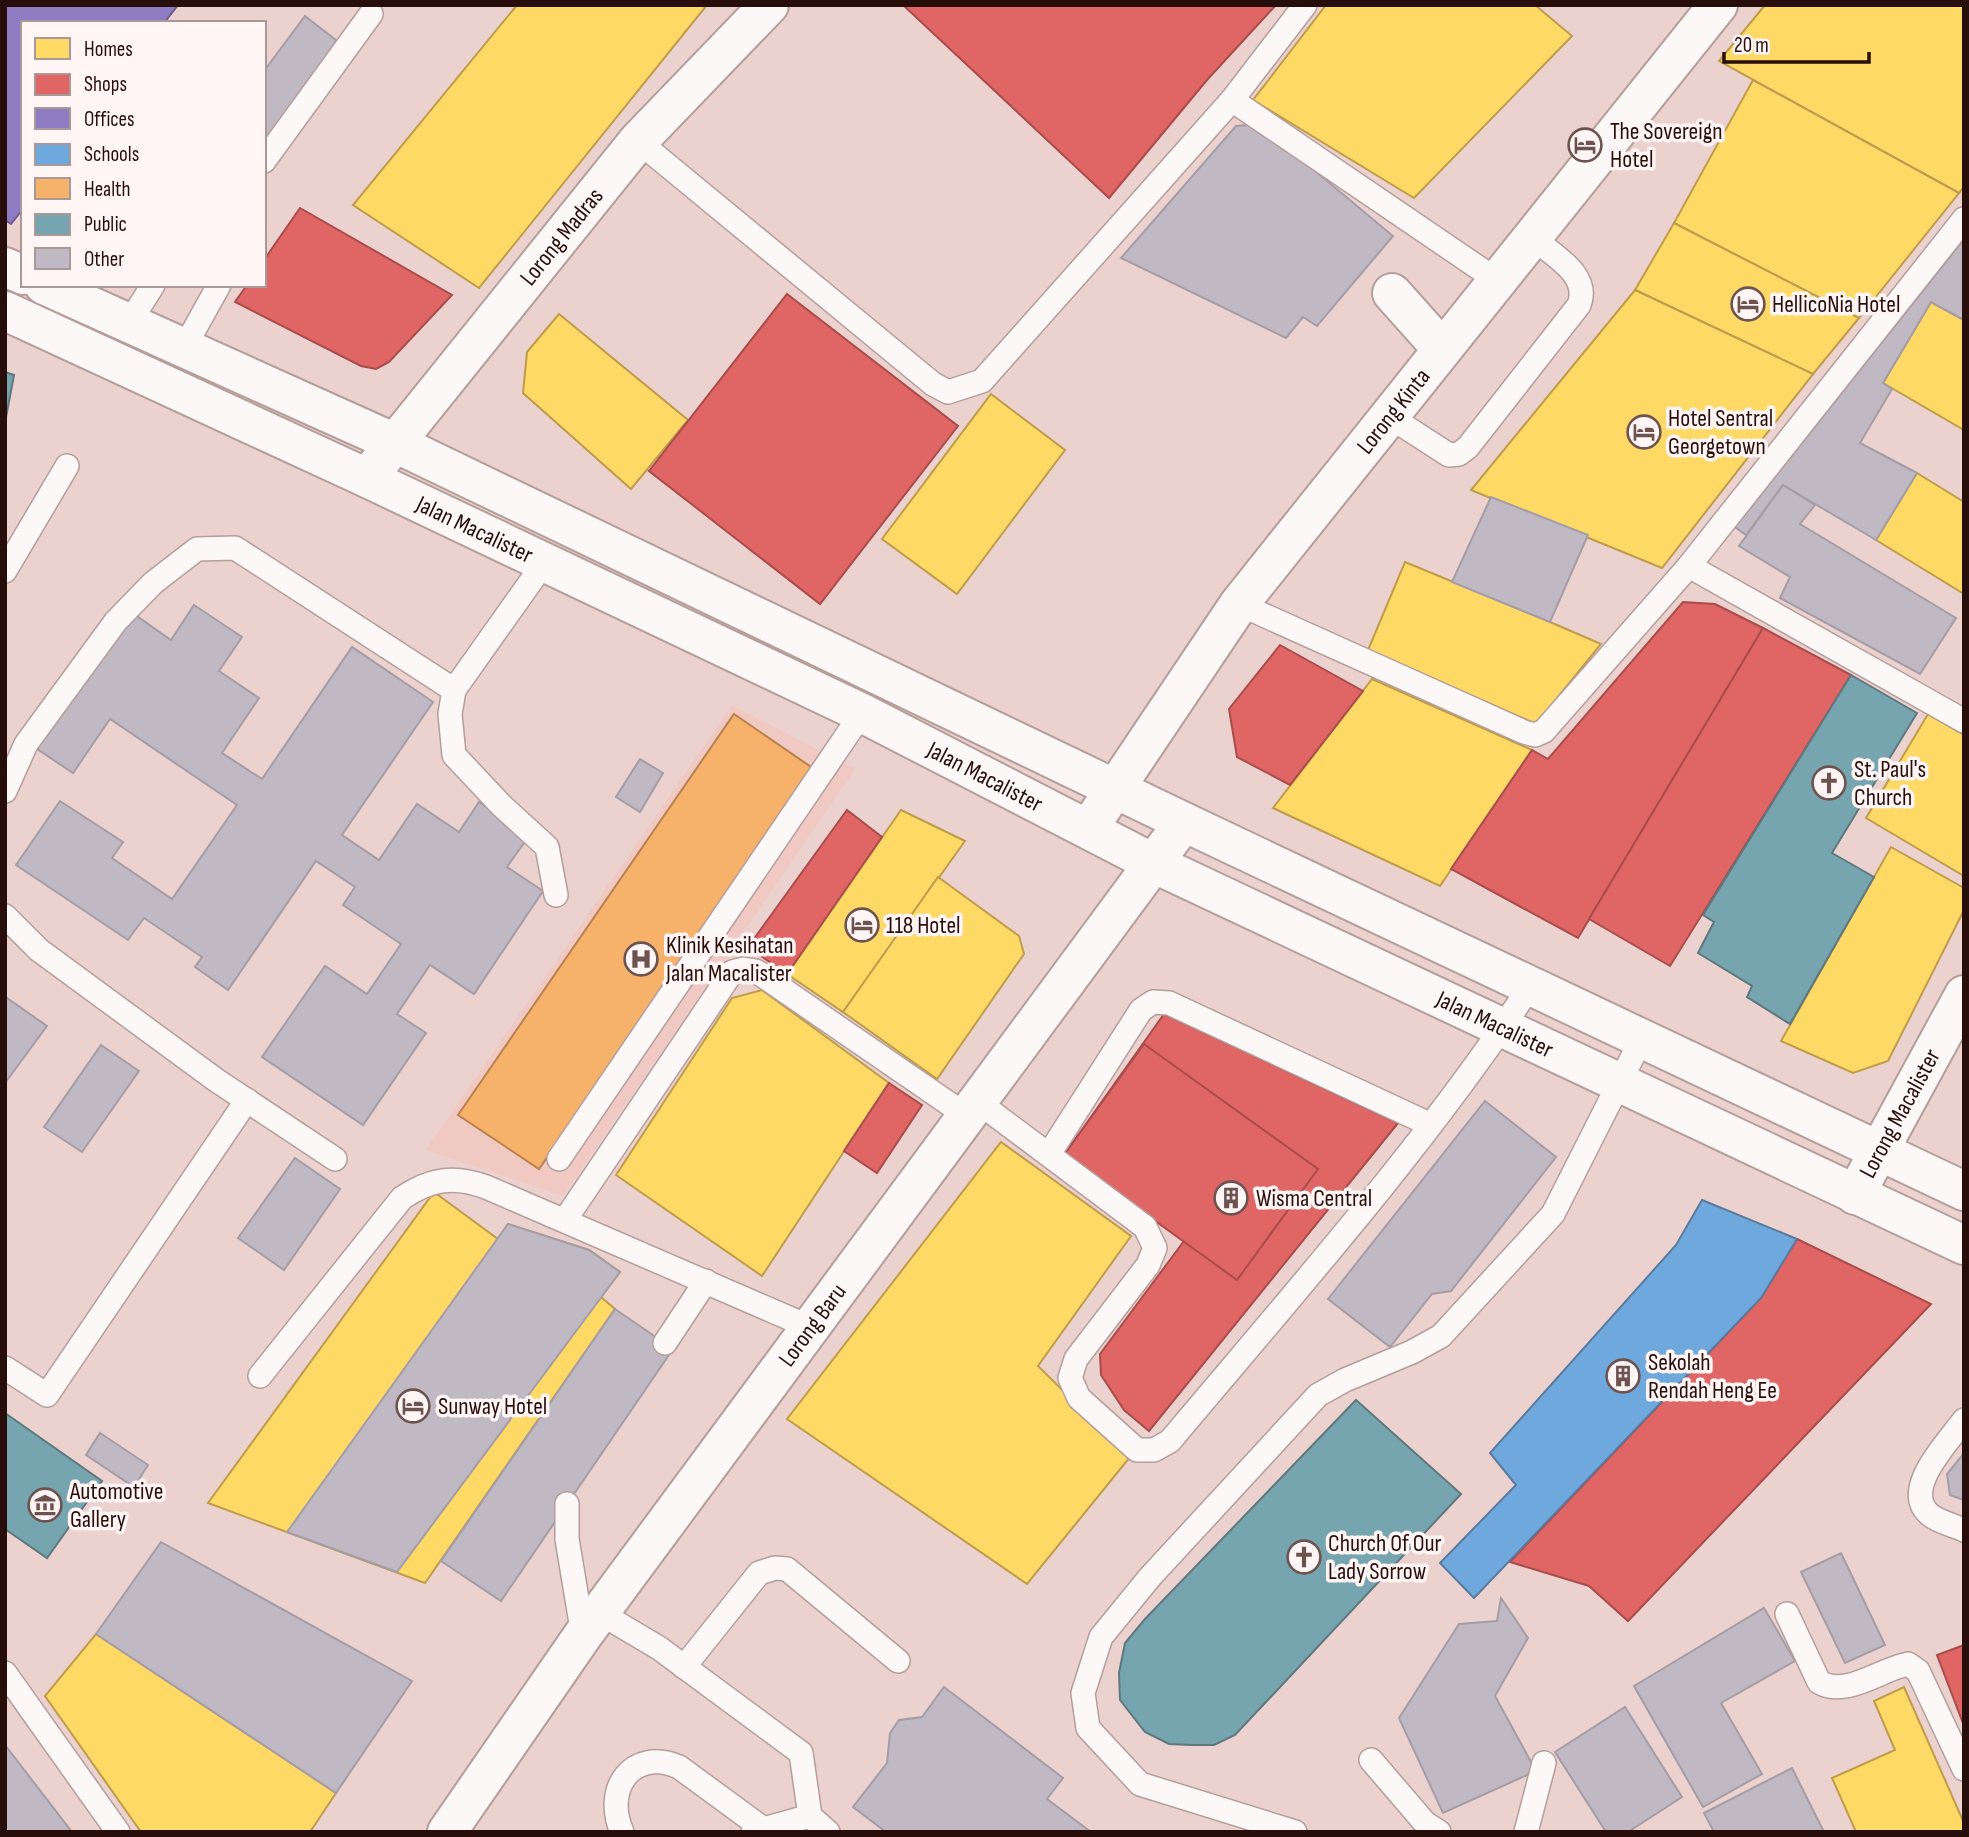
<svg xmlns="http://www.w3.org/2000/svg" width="1969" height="1837" font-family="'Sofia Sans Condensed',sans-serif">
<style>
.built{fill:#f0c9c3}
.homes{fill:#ffd966;stroke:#be9c4a;stroke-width:2}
.shops{fill:#e06666;stroke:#a94c4a;stroke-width:2}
.offices{fill:#8e7cc3;stroke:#6f5b8c;stroke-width:2}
.schools{fill:#6fa8dc;stroke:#5a7a9d;stroke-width:2}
.health{fill:#f6b26b;stroke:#b8814e;stroke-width:2}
.public{fill:#76a5af;stroke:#5f787e;stroke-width:2}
.building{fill:#c0b8c2;stroke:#a59da6;stroke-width:2}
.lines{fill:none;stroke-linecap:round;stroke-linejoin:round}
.lane-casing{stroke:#b59d99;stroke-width:26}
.street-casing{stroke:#b59d99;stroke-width:42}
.secondary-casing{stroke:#b59d99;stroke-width:42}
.lane{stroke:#fcf8f8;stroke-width:23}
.street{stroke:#fcf8f8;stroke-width:38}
.secondary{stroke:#fcf8f8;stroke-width:38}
.labels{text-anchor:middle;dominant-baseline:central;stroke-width:7;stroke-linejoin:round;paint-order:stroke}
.poi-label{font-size:24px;fill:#280e0a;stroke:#fef5f4;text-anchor:start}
.street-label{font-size:24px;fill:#280e0a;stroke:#fef5f4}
</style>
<rect width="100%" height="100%" fill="#ebd2cf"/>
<path class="built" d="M732,705L855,769L563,1196L426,1150Z"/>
<g class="homes">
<path d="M517,5H707L479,288L353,205Z"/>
<path d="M1326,5H1535L1572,36L1414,198L1253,100Z"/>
<path d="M1765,5H1964V187L1959,193L1719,61Z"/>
<path d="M1753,80L1959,193L1859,318L1674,223Z"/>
<path d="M1674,223L1859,318L1813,374L1635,290Z"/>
<path d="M1635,290L1813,374L1662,568L1471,490Z"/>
<path d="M1931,302L1964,320V430L1883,383Z"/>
<path d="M559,314L688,420L631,489L523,393L527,352Z"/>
<path d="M991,394L1065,450L957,594L882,539Z"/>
<path d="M1917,473L1964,502V594L1876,540Z"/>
<path d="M1405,562L1550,622L1601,644L1536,724L1368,650Z"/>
<path d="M1372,679L1532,750L1440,886L1273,808Z"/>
<path d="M1928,714L1964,735V876L1866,818Z"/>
<path d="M901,810L965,841L843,1012L787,974Z"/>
<path d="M1891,847L1964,888V910L1888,1061L1853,1073L1781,1041Z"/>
<path d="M938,877L1019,936L1024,954L937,1079L843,1012Z"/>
<path d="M762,990L889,1083L762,1276L616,1175L732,998Z"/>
<path d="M1001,1142L1131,1236L1038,1366L1130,1457L1027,1584L787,1419Z"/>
<path d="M434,1192L498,1239L508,1224L589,1250L620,1272L601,1297L615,1309L425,1583L208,1503Z"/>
<path d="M96,1634L336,1793L310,1832H141L45,1696Z"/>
<path d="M1904,1687L1964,1823V1832H1856L1832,1778L1895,1750L1874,1701Z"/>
</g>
<g class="shops">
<path d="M903,5H1276L1207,80L1109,198Z"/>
<path d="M300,208L452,295L389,362L376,369L361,366L235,302L247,285H264V260Z"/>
<path d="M787,294L958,426L820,604L649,471Z"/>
<path d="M1683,602L1715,604L1763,628L1578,938L1451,869L1532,750L1548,759Z"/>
<path d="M1763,628L1851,675L1670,966L1589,919Z"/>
<path d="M1280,645L1363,691L1290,785L1237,757L1229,709Z"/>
<path d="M847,810L882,837L787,974L748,947Z"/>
<path d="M1164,1014L1398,1123L1149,1431L1124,1410L1101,1375L1100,1354L1184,1241L1064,1155Z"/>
<path d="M1144,1044L1318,1169L1237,1280L1064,1155Z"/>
<path d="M889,1083L922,1105L877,1173L844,1151Z"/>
<path d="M1797,1239L1931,1304L1628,1621L1589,1586L1510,1562L1761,1298Z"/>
<path d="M1964,1645V1726L1937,1655Z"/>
</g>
<path class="offices" d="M8,5H178L164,23H23V209L11,224L5,220V9Z"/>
<path class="schools" d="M1702,1200L1797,1239L1761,1298L1474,1598L1440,1563L1516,1485L1490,1453L1676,1245Z"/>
<path class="health" d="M734,714L814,769L539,1169L458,1115Z"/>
<g class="public">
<path d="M5,372L14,375L5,423Z"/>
<path d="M1851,675L1917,713L1832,853L1874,877L1790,1024L1747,997L1752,986L1698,953L1714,922L1703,915Z"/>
<path d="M1356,1400L1461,1494L1235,1735L1214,1745H1191L1169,1744L1145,1732L1120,1700L1119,1673L1125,1643L1145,1619Z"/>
<path d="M5,1413L102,1481L47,1558L5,1529Z"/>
</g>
<g class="building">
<path d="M305,16L341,44L264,147V71Z"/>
<path d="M1259,124L1393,236L1317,326L1303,317L1286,338L1121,258L1236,126Z"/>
<path d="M1964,239V320L1931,302L1883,383L1892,389L1860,443L1917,473L1876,540L1783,485L1746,535L1735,527Z"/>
<path d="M1783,485L1815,505L1800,524L1956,618L1920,674L1780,598L1790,577L1739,546Z"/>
<path d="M1491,497L1588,535L1550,622L1452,582Z"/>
<path d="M194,605L242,637L219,671L259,698L222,753L262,779L352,647L433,702L342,835L379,860L417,804L459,832L479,802L529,836L507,867L543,891L474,994L430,965L397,1014L426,1033L363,1125L262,1057L325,966L367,994L401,944L343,905L355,887L316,861L228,990L195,967L202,957L144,918L128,940L16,865L60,801L123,842L112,858L172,899L237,805L110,719L73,773L37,749L131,612L171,640Z"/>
<path d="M640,759L663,773L640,812L616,797Z"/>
<path d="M7,998L47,1026L5,1083V1000Z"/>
<path d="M101,1045L139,1071L82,1152L44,1127Z"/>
<path d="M1485,1101L1556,1157L1451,1291L1432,1294L1390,1347L1328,1299Z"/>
<path d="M295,1158L340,1189L284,1270L238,1238Z"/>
<path d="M508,1224L589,1250L620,1272L397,1572L287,1532Z"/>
<path d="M615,1309L673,1349L501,1601L441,1561Z"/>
<path d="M100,1433L148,1465L134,1487L86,1455Z"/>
<path d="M1964,1453V1500L1950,1495L1947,1474Z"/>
<path d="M161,1542L412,1681L336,1793L96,1634Z"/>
<path d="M1841,1553L1885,1645L1845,1663L1801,1572Z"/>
<path d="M1501,1598L1528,1638L1495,1696L1536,1771L1443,1813L1399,1718L1459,1624L1497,1621Z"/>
<path d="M1764,1608L1795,1661L1721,1703L1762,1774L1703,1807L1634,1686Z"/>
<path d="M944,1687L1063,1778L1047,1799L1091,1832H886L853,1807L887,1763L890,1733L899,1720L922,1717Z"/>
<path d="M1625,1707L1682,1797L1628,1832H1606L1555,1752Z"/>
<path d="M5,1745L72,1832H5Z"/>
<path d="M1792,1768L1824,1832H1714L1704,1813Z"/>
</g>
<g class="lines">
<defs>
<g id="lane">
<path d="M1232,100L1498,281"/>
<path d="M638,141L933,384L948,392L982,381L1232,100L1305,5"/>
<path d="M264,161L371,14"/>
<path d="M129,323L153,285"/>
<path d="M184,348L219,285"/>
<path d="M1390,417L1449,455L1459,454L1468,447L1579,305C1591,274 1552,255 1532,237"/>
<path d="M1689,566L1964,721"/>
<path d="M5,571L67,466"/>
<path d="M1239,604L1524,732L1535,735L1544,731L1689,566L1964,219"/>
<path d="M454,690L450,714L454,755L502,806L547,847L556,895"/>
<path d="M5,791L26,744L116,621L153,583L197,549L235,548L454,690L544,563"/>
<path d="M5,916L39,950L216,1080L335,1159"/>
<path d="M978,1102L1145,1227L1155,1248L1148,1265L1076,1359L1070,1378L1079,1398L1137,1450H1154L1170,1441C1294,1293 1425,1146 1531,985"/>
<path d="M1049,1154L1141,1010L1153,1002L1169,1003L1429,1124"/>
<path d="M559,1159L862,713"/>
<path d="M565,1220L732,972L743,969L756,971L967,1116"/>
<path d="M665,1343L706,1281"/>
<path d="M5,1368L47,1395L247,1100"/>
<path d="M260,1376L402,1198C430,1179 454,1175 486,1187L812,1328"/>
<path d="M1964,1420C1949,1441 1901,1489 1929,1514C1938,1522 1953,1525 1964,1530"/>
<path d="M567,1504V1539L583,1635"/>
<path d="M600,1613L659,1648L801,1753L810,1816L828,1832"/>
<path d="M1787,1614L1819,1682C1846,1698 1881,1669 1908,1664L1918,1671L1964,1769"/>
<path d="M684,1667L759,1573L775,1568L787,1569L898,1661"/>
<path d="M5,1673L118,1832"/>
<path d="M1371,1760L1425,1823L1439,1832"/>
<path d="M622,1832C603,1789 632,1747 679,1767L765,1830"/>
<path d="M753,1832L810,1816"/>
<path d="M1295,1832L1140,1784L1088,1728L1083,1693L1101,1637L1150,1577L1318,1395L1345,1380L1412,1352L1441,1336L1553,1214L1642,1038"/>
<path d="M1526,1832L1544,1763"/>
</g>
<g id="street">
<path d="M1392,293L1442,349"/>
<path id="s1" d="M367,478L638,141L769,5"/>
<path id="s2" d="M1088,829L1239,604L1718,5"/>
<path id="s3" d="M1855,1195L1964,995"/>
<path id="s4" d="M447,1832L583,1635L1184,822"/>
</g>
<g id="secondary">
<path d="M5,267L23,275"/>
<path d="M44,285L393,442L1184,822L1964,1191"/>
<path id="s5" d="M5,311L367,478L862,713L1155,864L1964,1245"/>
</g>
</defs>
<use href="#lane" class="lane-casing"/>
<use href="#street" class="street-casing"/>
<use href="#secondary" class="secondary-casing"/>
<use href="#lane" class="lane"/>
<use href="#street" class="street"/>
<use href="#secondary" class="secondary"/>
</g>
<defs>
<symbol id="hotel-ring" viewBox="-11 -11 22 22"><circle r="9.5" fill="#fef5f4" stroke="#6c534f" stroke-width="1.5"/><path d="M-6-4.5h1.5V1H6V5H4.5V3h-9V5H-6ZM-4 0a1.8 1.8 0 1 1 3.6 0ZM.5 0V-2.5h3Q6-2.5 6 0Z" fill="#6c534f"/></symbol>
<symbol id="church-ring" viewBox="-11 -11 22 22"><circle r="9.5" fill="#fef5f4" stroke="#6c534f" stroke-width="1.5"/><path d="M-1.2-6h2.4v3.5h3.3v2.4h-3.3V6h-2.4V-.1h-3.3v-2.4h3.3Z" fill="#6c534f"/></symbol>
<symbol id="hospital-ring" viewBox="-11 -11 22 22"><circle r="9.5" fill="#fef5f4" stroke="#6c534f" stroke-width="1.5"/><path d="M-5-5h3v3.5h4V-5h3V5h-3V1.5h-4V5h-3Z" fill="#6c534f"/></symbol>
<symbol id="building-ring" viewBox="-11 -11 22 22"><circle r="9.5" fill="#fef5f4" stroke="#6c534f" stroke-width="1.5"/><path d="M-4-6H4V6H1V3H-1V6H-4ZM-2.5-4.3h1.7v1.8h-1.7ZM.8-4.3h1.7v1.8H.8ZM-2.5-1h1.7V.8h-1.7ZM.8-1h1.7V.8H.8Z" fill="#6c534f"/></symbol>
<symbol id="museum-ring" viewBox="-11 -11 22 22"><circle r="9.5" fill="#fef5f4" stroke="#6c534f" stroke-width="1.5"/><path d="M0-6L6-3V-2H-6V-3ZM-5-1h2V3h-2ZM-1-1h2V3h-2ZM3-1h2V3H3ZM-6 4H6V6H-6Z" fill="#6c534f"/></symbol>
</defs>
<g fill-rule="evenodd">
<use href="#hotel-ring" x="1566" y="126" width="38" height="38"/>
<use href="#hotel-ring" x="1729" y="285" width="38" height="38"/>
<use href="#hotel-ring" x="1625" y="413" width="38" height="38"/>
<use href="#church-ring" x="1810" y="764" width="38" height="38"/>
<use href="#hotel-ring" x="843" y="906" width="38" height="38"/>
<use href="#hospital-ring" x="622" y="940" width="38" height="38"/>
<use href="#building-ring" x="1212" y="1179" width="38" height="38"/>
<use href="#building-ring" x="1604" y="1357" width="38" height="38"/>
<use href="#hotel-ring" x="394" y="1387" width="38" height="38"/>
<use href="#museum-ring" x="26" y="1486" width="38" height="38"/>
<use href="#church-ring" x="1285" y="1538" width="38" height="38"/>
</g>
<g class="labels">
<g class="poi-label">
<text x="1610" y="131">The Sovereign<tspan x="1610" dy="28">Hotel</tspan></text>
<text x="1772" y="304">HellicoNia Hotel</text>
<text x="1668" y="418">Hotel Sentral<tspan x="1668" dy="28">Georgetown</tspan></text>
<text x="1854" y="769">St. Paul's<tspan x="1854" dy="28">Church</tspan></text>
<text x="886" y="925">118 Hotel</text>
<text x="666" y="945">Klinik Kesihatan<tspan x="666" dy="28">Jalan Macalister</tspan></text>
<text x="1256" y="1198">Wisma Central</text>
<text x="1648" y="1362">Sekolah<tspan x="1648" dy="28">Rendah Heng Ee</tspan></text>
<text x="438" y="1406">Sunway Hotel</text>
<text x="70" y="1491">Automotive<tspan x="70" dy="28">Gallery</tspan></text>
<text x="1328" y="1543">Church Of Our<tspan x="1328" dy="28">Lady Sorrow</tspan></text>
</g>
<g class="street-label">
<text stroke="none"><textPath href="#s1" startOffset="310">Lorong Madras</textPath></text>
<text stroke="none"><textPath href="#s2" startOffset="518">Lorong Kinta</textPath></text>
<text stroke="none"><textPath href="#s5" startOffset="518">Jalan Macalister</textPath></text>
<text stroke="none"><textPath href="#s5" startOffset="1085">Jalan Macalister</textPath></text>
<text stroke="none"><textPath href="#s5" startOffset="1652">Jalan Macalister</textPath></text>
<text stroke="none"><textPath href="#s3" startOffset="93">Lorong Macalister</textPath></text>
<text stroke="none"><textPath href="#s4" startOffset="625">Lorong Baru</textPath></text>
</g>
</g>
<rect width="1969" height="1837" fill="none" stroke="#280e0a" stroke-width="14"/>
<rect x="21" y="21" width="245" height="266" fill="#fef5f4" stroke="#a89996" stroke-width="2"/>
<rect x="35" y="38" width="35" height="21" fill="#ffd966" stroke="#a89996" stroke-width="2"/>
<text x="84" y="56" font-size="21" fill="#280e0a">Homes</text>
<rect x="35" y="74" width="35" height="21" fill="#e06666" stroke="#a89996" stroke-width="2"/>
<text x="84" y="91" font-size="21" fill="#280e0a">Shops</text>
<rect x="35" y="108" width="35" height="21" fill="#8e7cc3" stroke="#a89996" stroke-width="2"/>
<text x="84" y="126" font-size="21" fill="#280e0a">Offices</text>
<rect x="35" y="144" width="35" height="21" fill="#6fa8dc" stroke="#a89996" stroke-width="2"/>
<text x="84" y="161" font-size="21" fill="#280e0a">Schools</text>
<rect x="35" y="178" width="35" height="21" fill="#f6b26b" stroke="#a89996" stroke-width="2"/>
<text x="84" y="196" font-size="21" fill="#280e0a">Health</text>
<rect x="35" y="214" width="35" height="21" fill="#76a5af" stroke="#a89996" stroke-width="2"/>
<text x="84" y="231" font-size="21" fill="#280e0a">Public</text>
<rect x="35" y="248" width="35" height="21" fill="#c0b8c2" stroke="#a89996" stroke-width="2"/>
<text x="84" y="266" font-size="21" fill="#280e0a">Other</text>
<path d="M1724 52v10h145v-10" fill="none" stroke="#280e0a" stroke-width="3.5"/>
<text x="1734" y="52" font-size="21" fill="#280e0a" stroke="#fef5f4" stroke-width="5" paint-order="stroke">20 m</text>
</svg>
